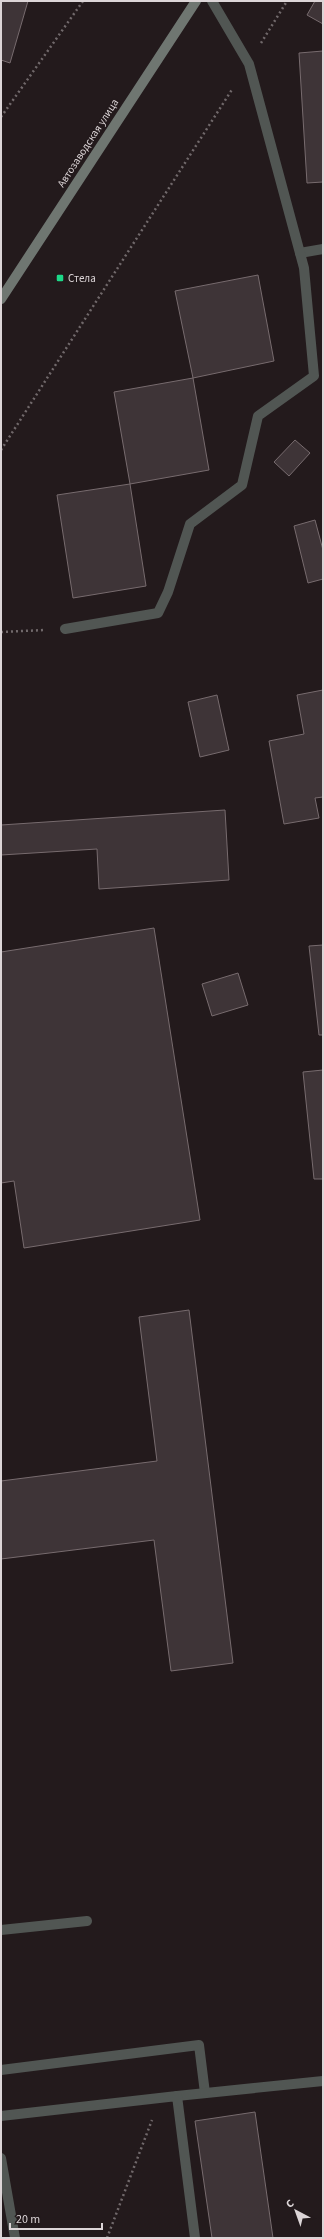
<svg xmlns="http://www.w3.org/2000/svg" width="324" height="2239" font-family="'Source Sans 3',sans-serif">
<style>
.building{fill:#3e3437;stroke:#776b6e}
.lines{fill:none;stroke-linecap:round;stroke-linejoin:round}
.path{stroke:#71696b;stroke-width:2.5;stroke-dasharray:2 3;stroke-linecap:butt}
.lane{stroke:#515653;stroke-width:10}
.secondary{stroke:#6f7671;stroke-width:10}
.poi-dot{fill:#1cd988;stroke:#231a1c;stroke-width:1.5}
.labels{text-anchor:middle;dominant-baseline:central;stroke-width:3.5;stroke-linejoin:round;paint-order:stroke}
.street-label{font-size:11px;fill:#dcd5d7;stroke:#231a1c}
.poi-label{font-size:11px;fill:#dcd5d7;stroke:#231a1c;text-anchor:start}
</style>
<rect width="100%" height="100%" fill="#231a1c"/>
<g class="building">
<path d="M1,1H28L10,63L1,60Z"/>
<path d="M315,1H323V24L307,15Z"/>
<path d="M323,51V182L307,183L299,53Z"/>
<path d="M258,275L274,361L193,378L175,291Z"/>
<path d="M193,378L209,470L130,484L114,392Z"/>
<path d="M295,440L310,453L289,476L274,462Z"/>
<path d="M130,484L146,586L73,598L57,495Z"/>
<path d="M315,520L323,550V579L308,583L294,526Z"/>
<path d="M323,690V797L315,798L319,818L284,824L269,741L304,734L297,695Z"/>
<path d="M217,695L229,750L200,757L188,702Z"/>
<path d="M225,810L229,880L99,889L97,849L1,855V825Z"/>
<path d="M154,928L200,1220L24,1248L14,1181L1,1183V952Z"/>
<path d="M323,945V1035H319L309,946Z"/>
<path d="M238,973L248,1005L212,1016L202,984Z"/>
<path d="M323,1070V1179H314L303,1072Z"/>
<path d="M189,1310L233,1663L171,1671L154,1540L1,1559V1481L157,1461L139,1317Z"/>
<path d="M255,2112L273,2238H212L195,2121Z"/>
</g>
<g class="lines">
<g class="path">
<path d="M261,43L287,1"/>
<path d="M1,117L83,1"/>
<path d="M1,450L233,88"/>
<path d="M1,632L45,630"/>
<path d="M107,2238L152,2120"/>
</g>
<g class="lane">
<path d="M300,253L323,249"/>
<path d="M65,629L158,613L168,592L190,524L242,485L258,416L314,376L304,268L249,64L212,1"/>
<path d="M1,1930L87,1921"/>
<path d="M1,2070L199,2045L205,2093"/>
<path d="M177,2096L323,2081"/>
<path d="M1,2116L177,2096L195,2238"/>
<path d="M1,2158L15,2238"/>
</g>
<path class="secondary" d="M1,299L196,1"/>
</g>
<rect class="poi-dot" x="56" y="274" width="8" height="8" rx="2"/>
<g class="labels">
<g class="street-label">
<text transform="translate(88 143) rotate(-57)">Автозаводская улица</text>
</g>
<g class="poi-label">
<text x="68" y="278">Стела</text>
</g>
</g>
<rect width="324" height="2239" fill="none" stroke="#dcd5d7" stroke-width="4"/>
<g transform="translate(296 2211) rotate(319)" stroke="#231a1c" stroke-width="3" paint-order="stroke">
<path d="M0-3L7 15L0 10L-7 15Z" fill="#dcd5d7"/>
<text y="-6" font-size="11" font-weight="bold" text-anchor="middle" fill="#dcd5d7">С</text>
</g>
<path d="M10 2223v6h92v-6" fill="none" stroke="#dcd5d7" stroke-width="2"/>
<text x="16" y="2223" font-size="12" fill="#dcd5d7" stroke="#231a1c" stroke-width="3" paint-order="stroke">20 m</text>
</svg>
